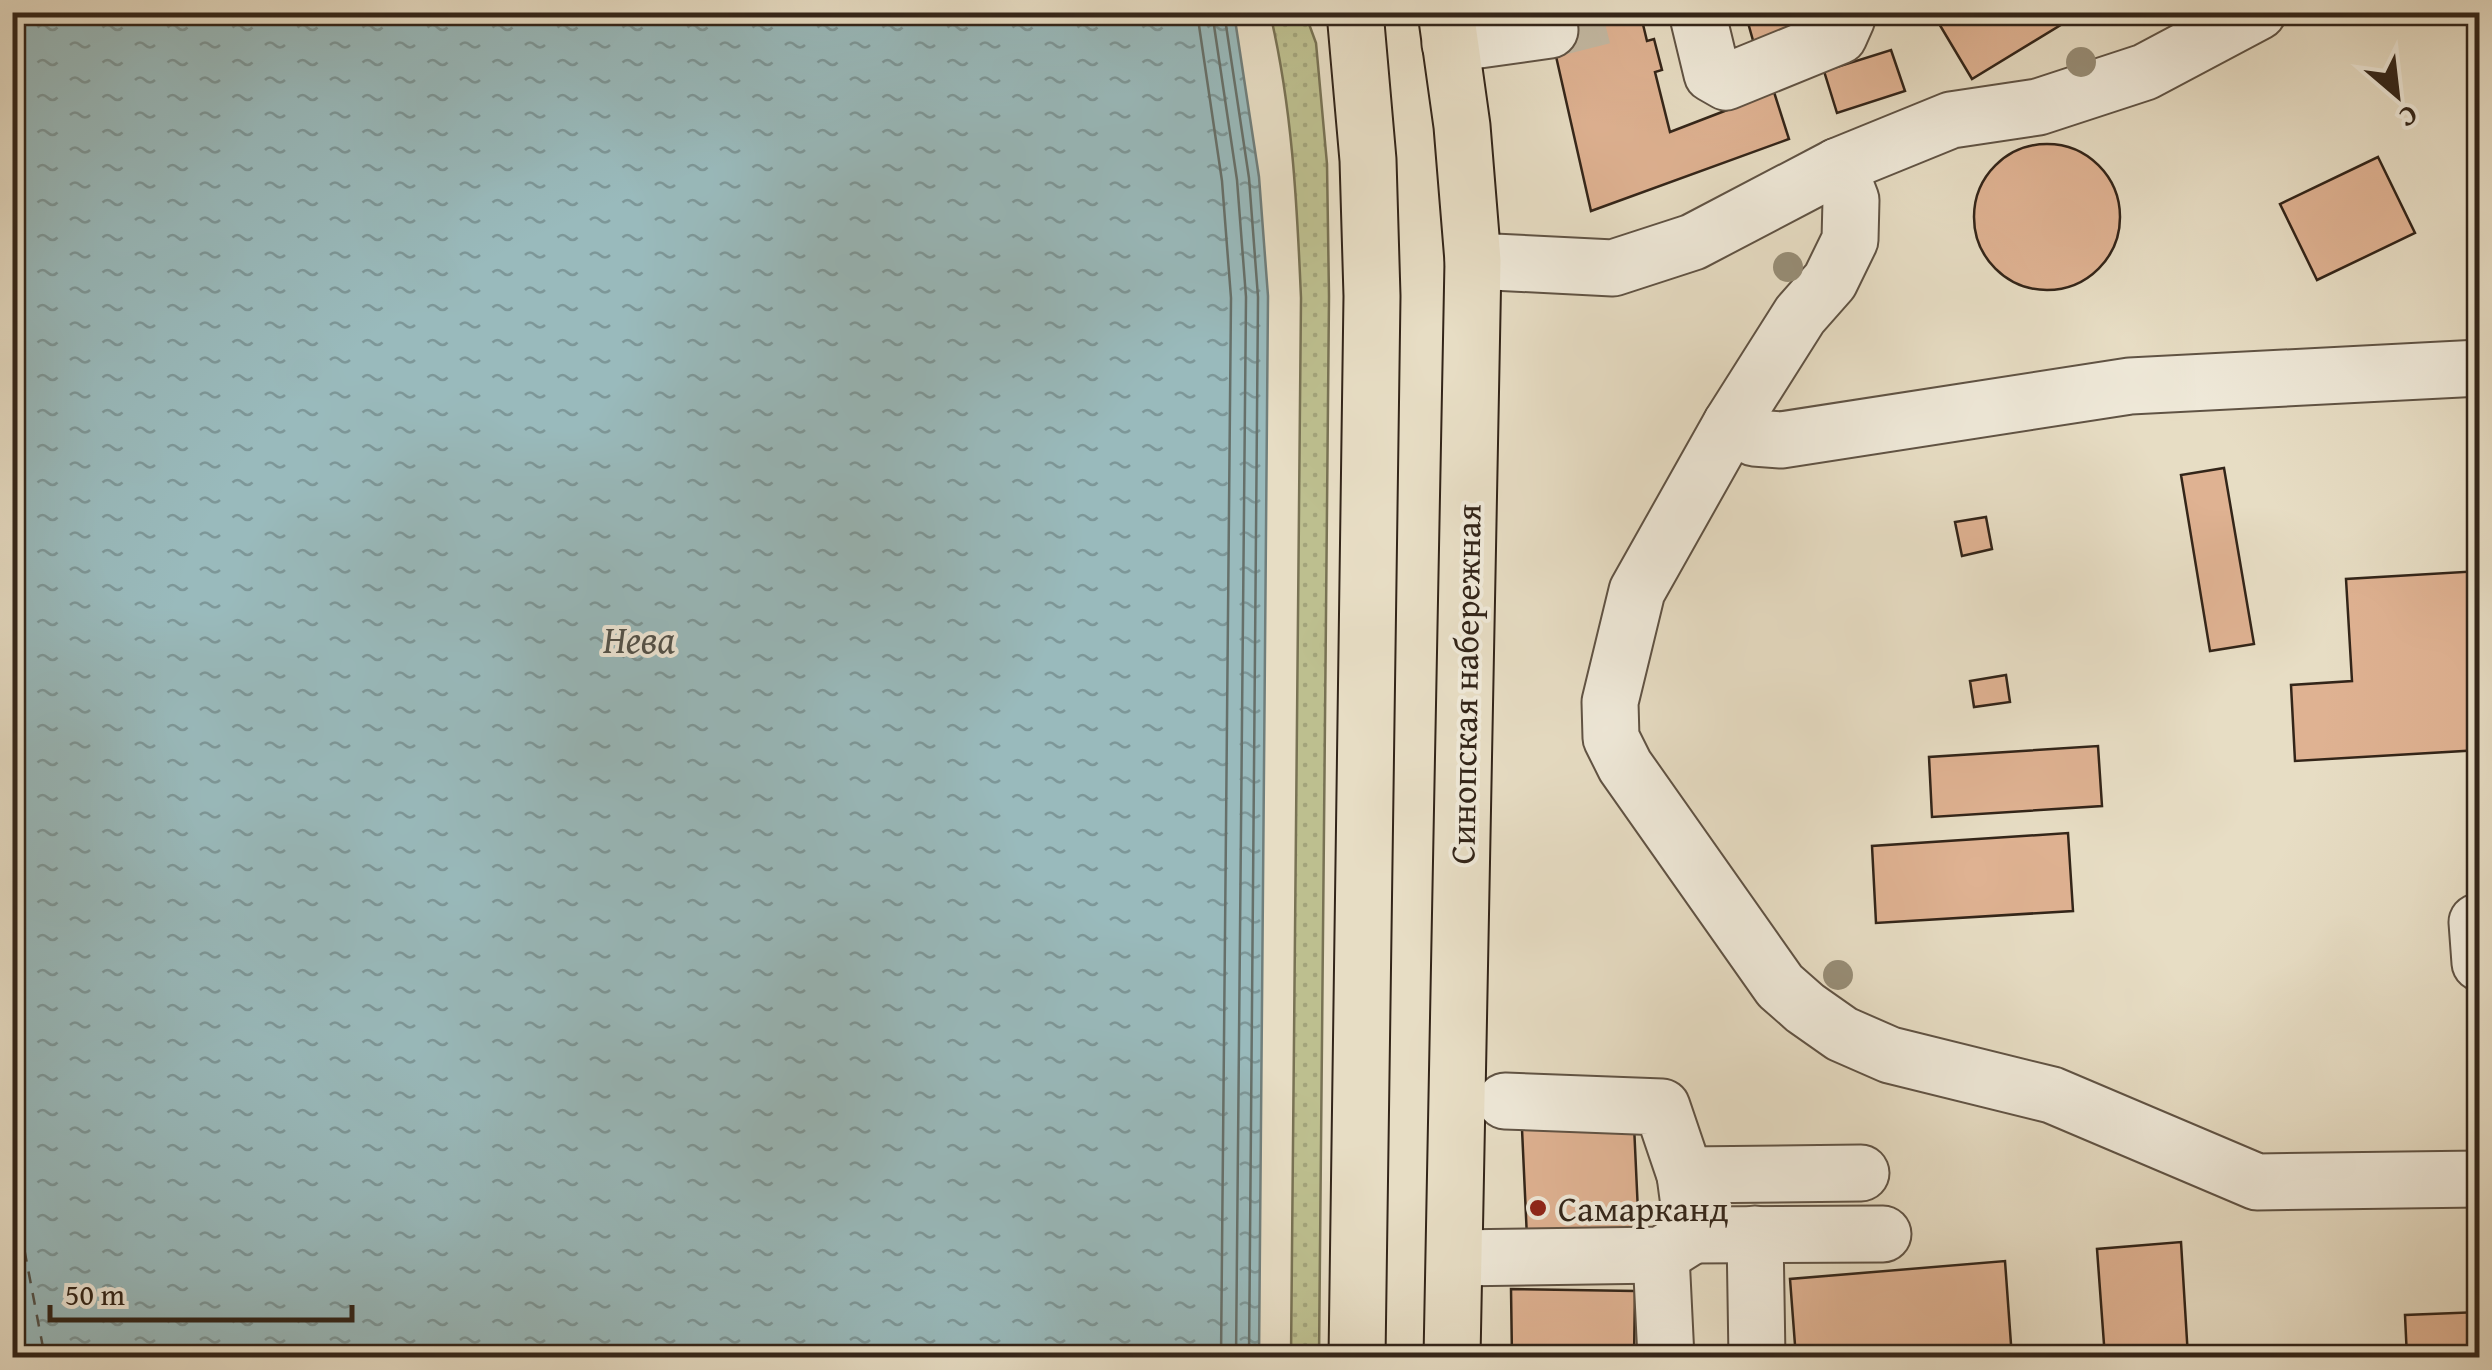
<svg xmlns="http://www.w3.org/2000/svg" width="2492" height="1370" font-family="'Gentium Book Plus',serif">
<style>
.grass{fill:url(#grass-dots);stroke:#787254;stroke-width:2.5}
.water{fill:url(#water-ripples);stroke:#707e7b;stroke-width:2.5}
.lines{fill:none;stroke-linecap:round;stroke-linejoin:round}
.shore{stroke:#66706a;stroke-width:2.5}
.ferry{stroke:#52524a;stroke-width:2.5;stroke-dasharray:12 10;stroke-linecap:butt}
.building{fill:#dfb292;stroke:#332519;stroke-width:2.5}
.minor-tunnel{stroke:#c3b8a2;stroke-width:55;stroke-dasharray:55 28;stroke-linecap:butt}
.minor-casing{stroke:#605344;stroke-width:59}
.major-casing{stroke:#332519;stroke-width:59}
.minor{stroke:#efe9d9;stroke-width:55}
.major{stroke:#e7ddc4;stroke-width:55}
.tree{fill:#978d76}
.poi-dot{fill:#8f2418;stroke:#efe9d9;stroke-width:4}
.labels{text-anchor:middle;dominant-baseline:central;stroke-width:8;stroke-linejoin:round;paint-order:stroke}
.street-label{font-size:35px;fill:#332519;stroke:#efe9d9}
.poi-label{font-size:35px;fill:#332519;stroke:#efe9d9;text-anchor:start}
.water-label{font-size:38px;font-style:italic;fill:#52524a;stroke:#efe9d9}
</style>
<defs>
<pattern id="grass-dots" width="8" height="8" patternUnits="userSpaceOnUse" patternTransform="scale(2.5)"><rect width="8" height="8" fill="#bdbf8f"/><path d="M2 2h.1M6 6h.1" fill="none" stroke="#a3a47b" stroke-width="1.8" stroke-linecap="round"/></pattern>
<pattern id="water-ripples" width="26" height="14" patternUnits="userSpaceOnUse" patternTransform="scale(2.5)"><rect width="26" height="14" fill="#99babc"/><path d="M2 4q2-2 4 0t4 0M15 11q2-2 4 0t4 0" fill="none" stroke="#7d9798"/></pattern>
</defs>
<rect width="100%" height="100%" fill="#e7ddc4"/>
<filter id="stains"><feTurbulence type="fractalNoise" baseFrequency=".002" numOctaves="4"/><feColorMatrix values="0 0 0 0 .2 0 0 0 0 .09 0 0 0 0 .02 0 0 0 .5 -.17"/></filter>
<radialGradient id="worn" r=".72"><stop offset=".6" stop-color="#630" stop-opacity="0"/><stop offset="1" stop-color="#630" stop-opacity=".3"/></radialGradient>
<path class="grass" d="M1270,13H1305L1316,43L1327,164L1329,296L1319,1358L1291,1357L1301,298C1297,202 1292,106 1270,13Z"/>
<path class="water" d="M12,13H1234L1259,177L1268,296L1259,1357H13Z"/>
<g class="lines">
<g class="shore">
<path d="M1197,12L1222,181L1231,298L1221,1358"/>
<path d="M1212,12L1237,180L1246,297L1236,1358"/>
<path d="M1224,12L1249,178L1258,297L1249,1358"/>
</g>
<path class="ferry" d="M12,1185L45,1358"/>
</g>
<g class="building">
<path d="M1546,12H1640L1647,41L1654,39L1662,70L1655,72L1670,132L1774,92L1789,139L1591,211Z"/>
<path d="M1745,12H1823L1754,44Z"/>
<path d="M1932,12H2082L1972,79Z"/>
<path d="M1891,50L1905,91L1837,113L1824,71Z"/>
<circle cx="2047" cy="217" r="73"/>
<path d="M2378,157L2415,233L2317,280L2280,204Z"/>
<path d="M2224,468L2254,644L2210,651L2181,475Z"/>
<path d="M1986,517L1992,549L1962,556L1955,522Z"/>
<path d="M2480,571V750L2295,761L2291,685L2352,681L2346,579Z"/>
<path d="M2006,675L2010,702L1974,707L1970,681Z"/>
<path d="M2098,746L2102,806L1932,817L1929,757Z"/>
<path d="M2068,833L2073,911L1876,923L1872,846Z"/>
<path d="M1634,1125L1639,1234L1527,1238L1522,1129Z"/>
<path d="M2181,1242L2188,1357L2105,1358L2097,1249Z"/>
<path d="M2005,1261L2012,1358H1796L1790,1279Z"/>
<path d="M1511,1289L1635,1291L1634,1358H1512Z"/>
<path d="M2480,1312V1358H2407L2405,1315Z"/>
</g>
<g class="lines">
<path class="minor-tunnel" d="M1550,30L1622,12"/>
<defs>
<g id="minor">
<path d="M1697,12L1712,74L1726,82L1839,36L1847,18L1845,12"/>
<path d="M1450,44L1550,30"/>
<path d="M1838,166L1851,200L1850,240L1830,281L1800,315L1731,424L1637,591L1610,702L1611,738L1625,766L1780,986L1805,1008L1842,1034L1890,1055L2052,1095L2257,1182L2480,1179"/>
<path d="M1473,261L1613,268L1693,242L1838,166L1951,120L2038,107L2145,72L2258,12"/>
<path d="M1731,424L1754,438L1781,440L2130,386L2480,368"/>
<path d="M2477,922L2480,963"/>
<path d="M1505,1101L1662,1107L1685,1175"/>
<path d="M1755,1234L1757,1358"/>
<path d="M1693,1235L1883,1234"/>
<path d="M1661,1255L1666,1358"/>
<path d="M1455,1258L1661,1255L1693,1235L1685,1175L1861,1173"/>
</g>
<g id="major">
<path d="M1355,12L1368,160L1372,296L1357,1358"/>
<path d="M1446,12L1462,126L1473,261L1452,1358"/>
</g>
</defs>
<use href="#minor" class="minor-casing"/>
<use href="#major" class="major-casing"/>
<use href="#minor" class="minor"/>
<use href="#major" class="major"/>
</g>
<g class="tree">
<circle cx="2081" cy="62" r="15"/>
<circle cx="1788" cy="267" r="15"/>
<circle cx="1838" cy="975" r="15"/>
</g>
<circle class="poi-dot" cx="1538" cy="1208" r="10"/>
<g class="labels">
<g class="street-label">
<text transform="translate(1465 684) rotate(-89)">Синопская набережная</text>
</g>
<g class="poi-label">
<text x="1558" y="1208">Самарканд</text>
</g>
<g class="water-label">
<text x="639" y="639">Нева</text>
</g>
</g>
<rect width="2492" height="1370" fill="none" stroke="#e7ddc4" stroke-width="50"/>
<rect x="15" y="15" width="2462" height="1340" fill="none" stroke="#332519" stroke-width="5"/>
<rect x="25" y="25" width="2442" height="1320" fill="none" stroke="#332519" stroke-width="2.5"/>
<g transform="translate(2397 95) rotate(152)" stroke="#efe9d9" stroke-width="8" paint-order="stroke">
<path d="M0-8L18 38L0 25L-18 38Z" fill="#332519"/>
<text y="-15" font-size="28" font-weight="bold" text-anchor="middle" fill="#332519">С</text>
</g>
<path d="M50 1305v15h302v-15" fill="none" stroke="#332519" stroke-width="5"/>
<text x="65" y="1305" font-size="30" fill="#332519" stroke="#efe9d9" stroke-width="8" paint-order="stroke">50 m</text>
<rect width="100%" height="100%" filter="url(#stains)"/>
<rect width="100%" height="100%" fill="url(#worn)"/>
</svg>
